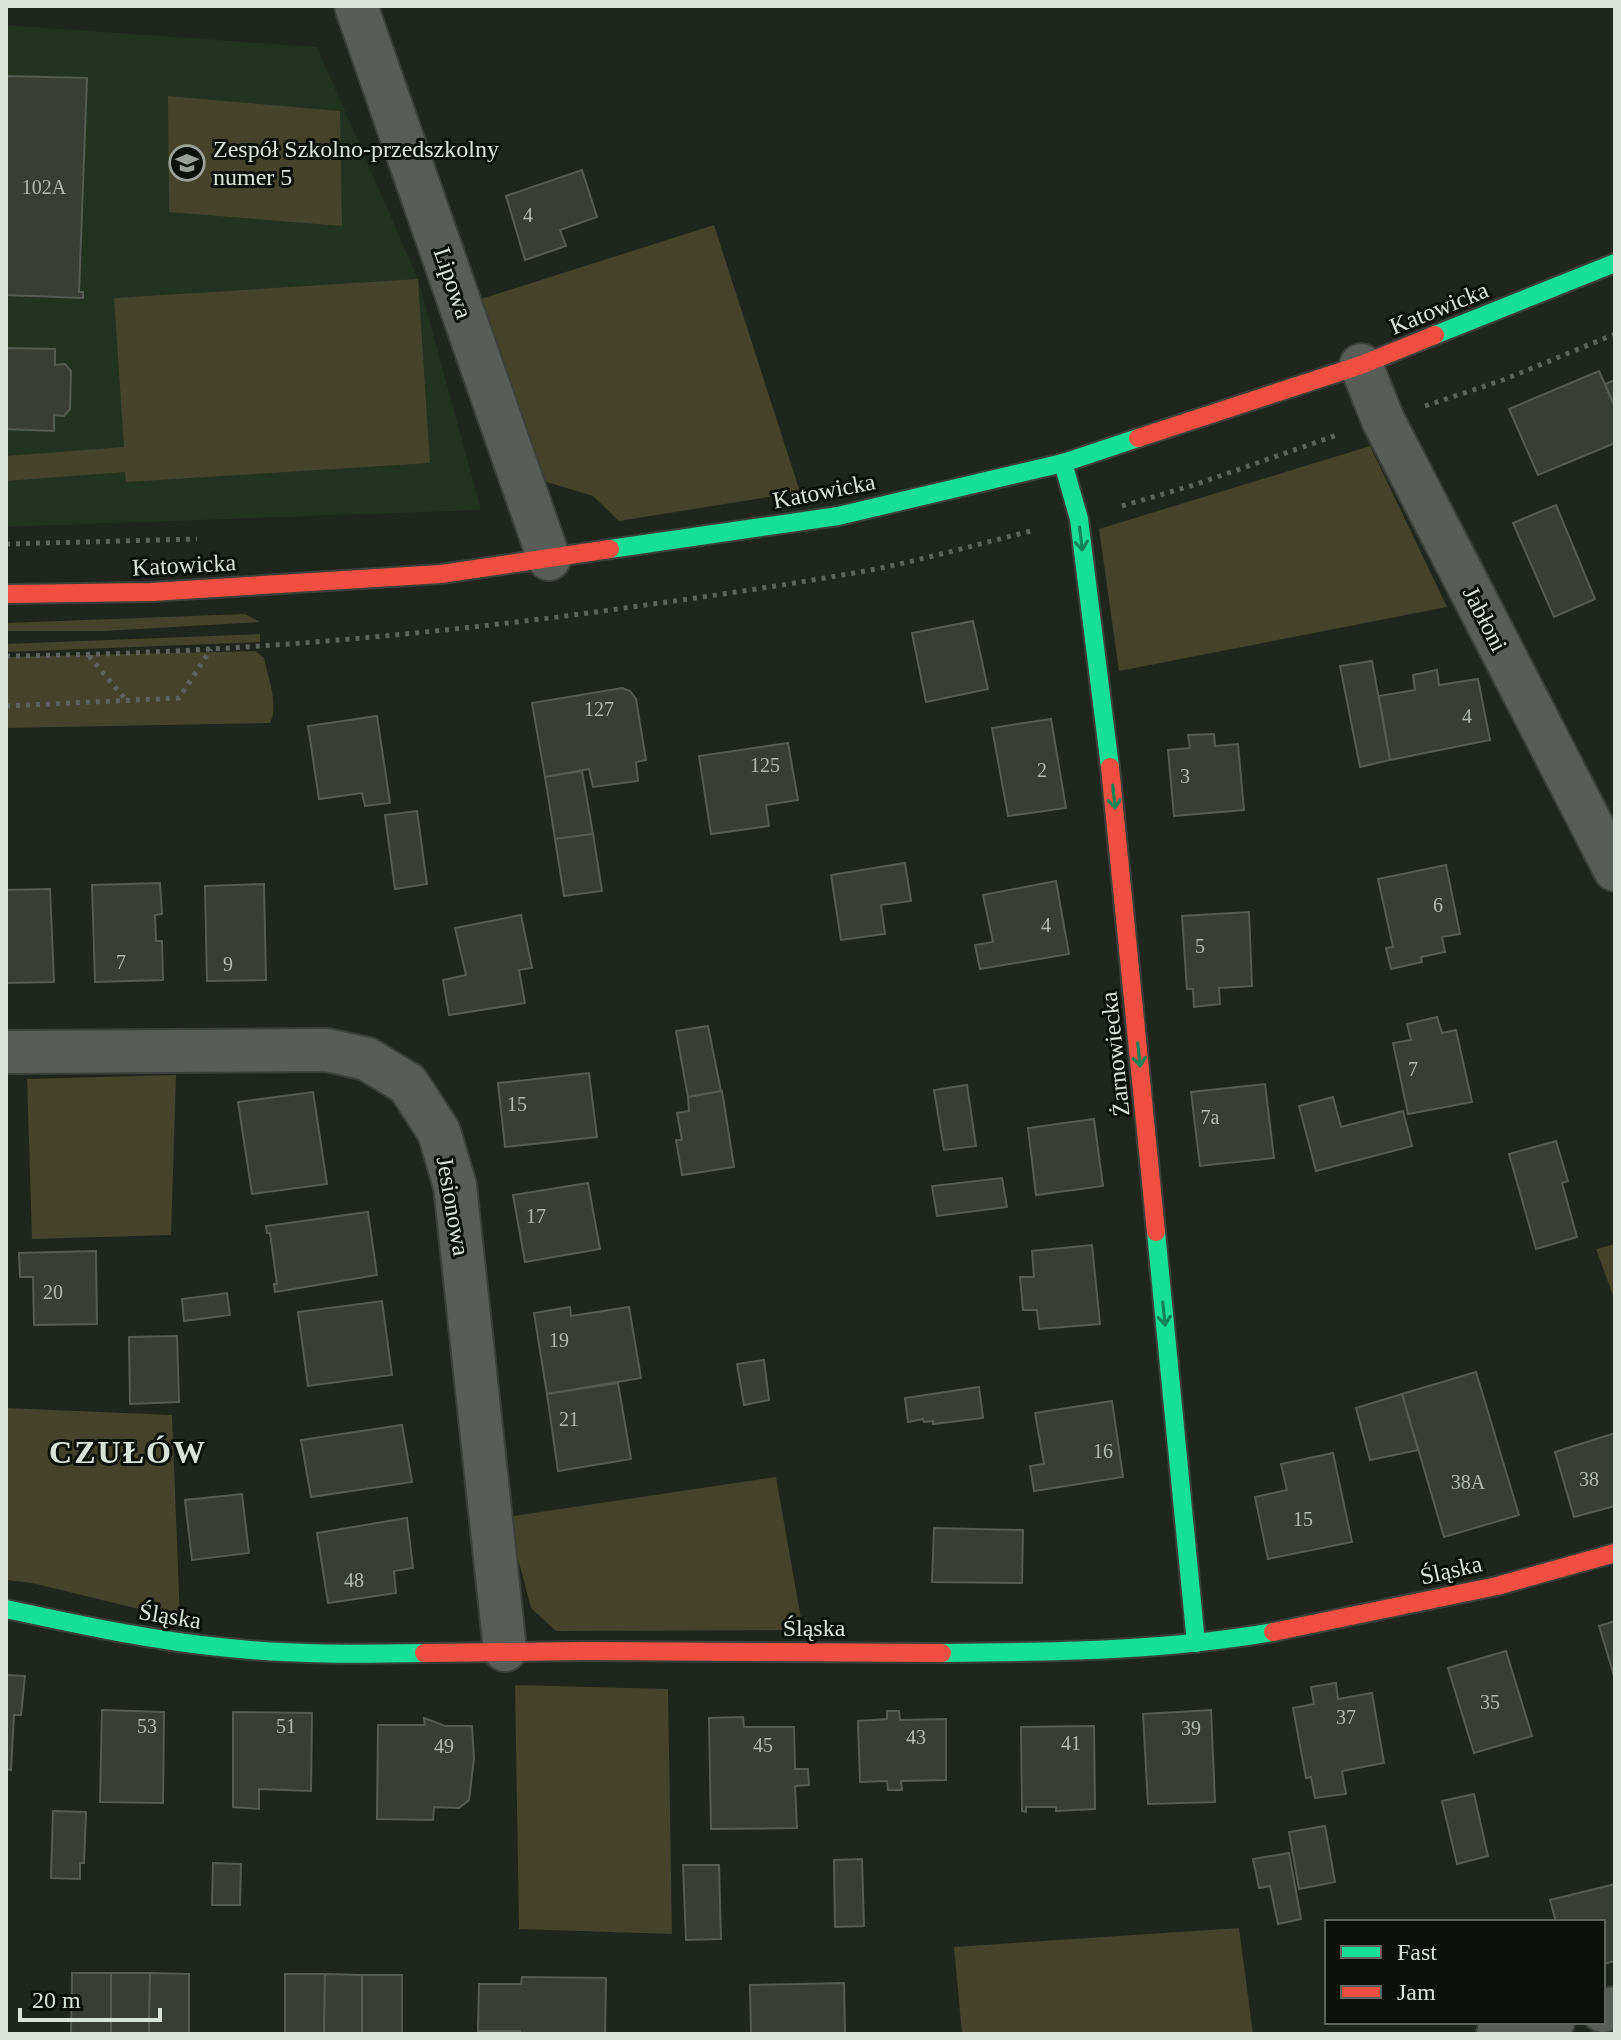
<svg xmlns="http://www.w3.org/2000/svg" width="1621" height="2040" font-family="'Times New Roman',serif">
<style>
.built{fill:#223320}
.green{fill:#454329}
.building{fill:#383e33;stroke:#575b53;stroke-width:2}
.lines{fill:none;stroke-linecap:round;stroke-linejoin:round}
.street-casing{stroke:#3b413a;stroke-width:46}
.fast-casing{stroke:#3b413a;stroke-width:22}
.jam-casing{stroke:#3b413a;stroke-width:22}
.path{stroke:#5e635d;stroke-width:5;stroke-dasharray:4 6;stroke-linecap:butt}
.street{stroke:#585d57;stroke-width:42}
.fast{stroke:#16e098;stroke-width:18}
.jam{stroke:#f24e42;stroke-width:18}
.oneway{stroke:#118358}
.labels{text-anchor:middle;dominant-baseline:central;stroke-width:6;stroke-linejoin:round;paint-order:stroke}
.number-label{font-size:20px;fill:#b2bab0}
.poi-label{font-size:24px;fill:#dae3d9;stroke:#0b110a;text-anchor:start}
.street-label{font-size:24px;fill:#dae3d9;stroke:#0b110a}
.district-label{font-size:32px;font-weight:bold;letter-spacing:2px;fill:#dae3d9;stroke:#0b110a}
</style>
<rect width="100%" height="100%" fill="#1f261e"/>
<path class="built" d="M6,25L317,47L418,279L481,510L6,527Z"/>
<g class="green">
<path d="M168,96L340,111L342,226L169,212Z"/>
<path d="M714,225L800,492L619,521L593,496L540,480L481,299Z"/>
<path d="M418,279L430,463L126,482L125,472L6,481V456L124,447L114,298Z"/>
<path d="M1370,446L1447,607L1119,671L1099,529Z"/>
<path d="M245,614L260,622L104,631H6V623Z"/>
<path d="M260,634V642L6,652V644Z"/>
<path d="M255,651L264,658C268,678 279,705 270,723L6,728V657Z"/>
<path d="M176,1075L171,1235L32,1239L27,1079Z"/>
<path d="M1615,1244V1301L1596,1249Z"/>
<path d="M6,1408L172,1415L180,1619L32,1583L6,1580Z"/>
<path d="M776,1477L803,1630L556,1631L531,1608L507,1517Z"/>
<path d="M515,1685L668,1689L672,1934L519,1929Z"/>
<path d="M1239,1928L1253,2034H962L954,1947Z"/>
</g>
<g class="building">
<path d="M6,76L87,78L79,292H83V298L6,295Z"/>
<path d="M582,170L597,217L560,230L566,246L525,260L506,196Z"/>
<path d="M6,348L55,349V365L65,364L71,371L70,409L64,416L54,415V431L6,429Z"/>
<path d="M1599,371L1615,407V443L1538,475L1509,409Z"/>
<path d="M1615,380V407L1605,384Z"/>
<path d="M1556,505L1595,599L1554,617L1513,523Z"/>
<path d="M973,621L988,689L926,702L912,633Z"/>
<path d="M1372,661L1390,760L1360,767L1340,666Z"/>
<path d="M1437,670L1439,685L1478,679L1490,740L1390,760L1379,696L1415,690L1413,675Z"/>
<path d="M622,688L630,691L636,699L646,760L636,762L638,781L593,787L589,769L545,777L532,703Z"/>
<path d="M377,716L390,803L365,806L362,793L319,799L308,726Z"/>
<path d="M1051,719L1066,808L1008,816L992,728Z"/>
<path d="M1214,734L1215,746L1238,744L1244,810L1174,816L1168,750L1190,748L1188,735Z"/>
<path d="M788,743L798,800L766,805L769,826L711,834L699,756Z"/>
<path d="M582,771L593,834L555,839L545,777Z"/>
<path d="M417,811L427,884L395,889L385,815Z"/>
<path d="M593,834L602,891L564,896L555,839Z"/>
<path d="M905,863L911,901L881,905L885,934L841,940L831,875Z"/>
<path d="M1446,865L1460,934L1442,937L1445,952L1421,957L1422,962L1391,969L1386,948L1393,947L1378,879Z"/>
<path d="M1056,881L1069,954L980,969L975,945L993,942L983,895Z"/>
<path d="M160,883L162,914L155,915L156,941H162L163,980L95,982L92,885Z"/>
<path d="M264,884L266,980L207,981L205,886Z"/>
<path d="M50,889L54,982L6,983V890Z"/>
<path d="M1249,912L1252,986L1219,988L1220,1004L1194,1007L1193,989H1187L1182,916Z"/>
<path d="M521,915L532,968L519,970L525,1003L449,1015L443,980L466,975L455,928Z"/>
<path d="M1437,1017L1442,1033L1456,1030L1472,1102L1408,1114L1393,1043L1411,1040L1407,1024Z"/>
<path d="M708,1026L721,1091L688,1097L676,1031Z"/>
<path d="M589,1073L597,1137L505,1147L498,1083Z"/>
<path d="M1265,1084L1274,1158L1200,1166L1191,1092Z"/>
<path d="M967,1085L976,1146L944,1150L934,1090Z"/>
<path d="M722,1091L734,1167L682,1175L676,1140H682L677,1113L689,1111L688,1097Z"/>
<path d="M313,1092L327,1184L252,1194L238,1102Z"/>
<path d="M1333,1097L1341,1127L1403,1111L1412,1146L1316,1171L1299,1106Z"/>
<path d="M1094,1119L1103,1186L1036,1195L1028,1128Z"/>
<path d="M1556,1141L1568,1181L1562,1183L1577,1237L1536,1249L1509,1154Z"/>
<path d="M1002,1178L1007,1207L937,1216L932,1186Z"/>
<path d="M588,1183L600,1249L525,1262L513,1195Z"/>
<path d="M368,1212L377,1275L275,1292L274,1284H277L270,1233H267L266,1226Z"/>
<path d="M1092,1245L1100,1324L1039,1329L1037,1310H1023L1020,1277H1034L1032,1251Z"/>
<path d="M96,1251L97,1324L34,1325L33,1277H20L19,1253Z"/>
<path d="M227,1293L230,1315L184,1321L182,1299Z"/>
<path d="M382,1301L392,1375L308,1386L298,1312Z"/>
<path d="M570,1307L571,1316L629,1307L641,1378L547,1394L534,1313Z"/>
<path d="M177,1336L179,1402L130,1404L129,1337Z"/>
<path d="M764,1360L769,1400L744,1405L737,1364Z"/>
<path d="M1476,1372L1519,1515L1444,1537L1402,1394Z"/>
<path d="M618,1383L631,1459L558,1471L547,1394Z"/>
<path d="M979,1387L983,1418L933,1424V1421L924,1422L923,1419L908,1422L905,1398Z"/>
<path d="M1402,1394L1418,1450L1370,1460L1356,1408Z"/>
<path d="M1112,1401L1123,1477L1034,1491L1030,1466L1044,1464L1035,1413Z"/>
<path d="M402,1425L412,1482L311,1497L301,1440Z"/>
<path d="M1615,1433V1506L1574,1517L1555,1452Z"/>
<path d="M1333,1453L1352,1542L1268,1559L1255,1497L1287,1490L1281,1464Z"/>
<path d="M242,1494L249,1553L192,1560L185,1500Z"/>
<path d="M407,1518L413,1568L394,1571L396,1593L328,1603L317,1533Z"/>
<path d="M934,1528L1023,1530L1022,1583L932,1582Z"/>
<path d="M1615,1621V1679L1599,1626Z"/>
<path d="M1506,1651L1532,1736L1474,1753L1448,1668Z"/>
<path d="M6,1675L25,1676L21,1715H14L11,1770L6,1769Z"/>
<path d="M1336,1683L1338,1699L1372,1693L1384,1763L1342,1771L1346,1794L1315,1798L1311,1777L1306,1778L1293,1708L1314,1704L1311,1687Z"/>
<path d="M102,1710L164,1712L163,1803L100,1802Z"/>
<path d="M1211,1710L1215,1802L1148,1804L1143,1714Z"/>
<path d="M887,1711H899L900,1720L946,1719V1780L901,1781L902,1790H888L887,1781L860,1782L858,1721L887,1719Z"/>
<path d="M233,1712L312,1713L311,1791L259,1789V1809L233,1807Z"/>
<path d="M743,1717L744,1727H794L795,1769H808L809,1785L795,1786L797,1828L711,1829L709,1718Z"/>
<path d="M424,1718L445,1726H472L474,1758L469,1800L459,1808L434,1807L433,1820L377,1819L378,1725H425Z"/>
<path d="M1094,1726L1095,1809L1056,1811V1807H1026V1812L1022,1811L1021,1727Z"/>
<path d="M1474,1794L1488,1856L1457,1864L1442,1801Z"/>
<path d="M53,1811L86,1812L84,1863H80V1879L51,1878Z"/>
<path d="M1325,1826L1335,1882L1299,1889L1289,1832Z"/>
<path d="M1289,1853L1301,1919L1278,1924L1270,1886L1259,1888L1253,1859Z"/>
<path d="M862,1859L864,1926L835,1927L834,1860Z"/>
<path d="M213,1863L241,1864L240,1905H212Z"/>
<path d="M683,1865H719L721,1939L686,1940Z"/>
<path d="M1615,1884V1961L1603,1964V1922H1556L1550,1900Z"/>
<path d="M72,1973H111V2034H71Z"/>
<path d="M111,1973H150L149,2034H111Z"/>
<path d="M150,1973L189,1974V2034H149Z"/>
<path d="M285,1974H325L324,2034H285Z"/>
<path d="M325,1974L362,1975V2034H324Z"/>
<rect x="362" y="1975" width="40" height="59"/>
<path d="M522,1977L606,1978L605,2034H520V2031H478L479,1984H521Z"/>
<path d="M844,1983L845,2034H751L750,1985Z"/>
</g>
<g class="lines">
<defs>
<g id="street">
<path d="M356,6L549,559"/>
<path d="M1361,365L1383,420L1615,870"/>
<path d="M6,1052L327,1050L367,1059L408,1084L439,1132L455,1186L505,1650"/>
<path d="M1603,2011L1615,2008"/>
<path d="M1498,2034L1553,2022"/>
</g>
<g id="fast">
<path d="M1435,335L1615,263"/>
<path d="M1063,463L1079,519L1110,767"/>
<path d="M610,549L838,516L1063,463L1138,438"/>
<path d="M1156,1232L1196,1643"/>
<path d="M6,1609C80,1625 154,1641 229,1648C293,1655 359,1654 424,1653"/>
<path d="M942,1653C1052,1652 1164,1651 1273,1632"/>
</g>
<g id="jam">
<path d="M1138,438L1361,365L1435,335"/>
<path d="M6,594L151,592L441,574L610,549"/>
<path d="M1110,767L1156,1232"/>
<path d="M1273,1632L1497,1586L1615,1553"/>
<path d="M424,1653L584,1651L942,1653"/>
</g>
</defs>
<use href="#street" class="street-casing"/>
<use href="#fast" class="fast-casing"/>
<use href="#jam" class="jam-casing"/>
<g class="path">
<path d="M1425,406L1503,380L1615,334"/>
<path d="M1122,506L1194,485L1340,434"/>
<path d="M6,544L197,539"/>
<path d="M6,656C203,654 400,638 596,612C689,599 784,586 876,569C930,558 982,543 1035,530"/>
<path d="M89,656L126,700"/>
<path d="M6,706L179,698L211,649"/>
</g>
<use href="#street" class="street"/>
<use href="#fast" class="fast"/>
<use href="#jam" class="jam"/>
</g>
<defs><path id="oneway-shaft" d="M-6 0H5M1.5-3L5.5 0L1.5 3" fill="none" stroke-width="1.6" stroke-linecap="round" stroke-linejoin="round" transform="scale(2)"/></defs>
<g class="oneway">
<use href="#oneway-shaft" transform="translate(1081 539) rotate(83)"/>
<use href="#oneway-shaft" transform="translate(1114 797) rotate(84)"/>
<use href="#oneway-shaft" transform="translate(1139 1055) rotate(84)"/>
<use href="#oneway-shaft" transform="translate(1164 1314) rotate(84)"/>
</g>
<defs>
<symbol id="school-ring" viewBox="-11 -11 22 22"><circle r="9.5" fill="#0b110a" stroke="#99a198" stroke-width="1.5"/><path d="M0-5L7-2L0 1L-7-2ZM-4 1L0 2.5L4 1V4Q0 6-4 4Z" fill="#99a198"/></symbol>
</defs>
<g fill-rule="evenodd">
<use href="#school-ring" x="167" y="143" width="40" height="40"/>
</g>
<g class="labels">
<g class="number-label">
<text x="44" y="187">102A</text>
<text x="528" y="215">4</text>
<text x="599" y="709">127</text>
<text x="1467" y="716">4</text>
<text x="765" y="765">125</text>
<text x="1042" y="770">2</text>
<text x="1185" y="776">3</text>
<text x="1438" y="905">6</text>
<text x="1046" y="925">4</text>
<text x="1200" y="946">5</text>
<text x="121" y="962">7</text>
<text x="228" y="964">9</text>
<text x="1413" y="1069">7</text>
<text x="517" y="1104">15</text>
<text x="1210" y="1117">7a</text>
<text x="536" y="1216">17</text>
<text x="53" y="1292">20</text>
<text x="559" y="1340">19</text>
<text x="569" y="1419">21</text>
<text x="1103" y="1451">16</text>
<text x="1589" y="1479">38</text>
<text x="1468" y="1482">38A</text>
<text x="1303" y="1519">15</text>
<text x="354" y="1580">48</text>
<text x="1490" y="1702">35</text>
<text x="1346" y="1717">37</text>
<text x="147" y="1726">53</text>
<text x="286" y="1726">51</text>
<text x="1191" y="1728">39</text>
<text x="916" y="1737">43</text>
<text x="1071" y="1743">41</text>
<text x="763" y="1745">45</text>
<text x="444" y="1746">49</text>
</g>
<g class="poi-label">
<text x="213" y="149">Zespół Szkolno-przedszkolny<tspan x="213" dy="28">numer 5</tspan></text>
</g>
<g class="street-label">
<text transform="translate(453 283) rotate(71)">Lipowa</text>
<text transform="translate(1439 308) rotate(-22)">Katowicka</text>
<text transform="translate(824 491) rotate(-11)">Katowicka</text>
<text transform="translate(184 565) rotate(-3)">Katowicka</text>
<text transform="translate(1485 619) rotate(63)">Jabłoni</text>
<text transform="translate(1115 1054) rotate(-96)">Żarnowiecka</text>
<text transform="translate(453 1206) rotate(80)">Jesionowa</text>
<text transform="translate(1451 1570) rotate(-13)">Śląska</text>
<text transform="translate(170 1616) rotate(9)">Śląska</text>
<text x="814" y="1628">Śląska</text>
</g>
<g class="district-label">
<text x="128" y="1452">CZUŁÓW</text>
</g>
</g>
<rect width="1621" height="2040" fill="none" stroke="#dae3d9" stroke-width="16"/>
<rect x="1325" y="1920" width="280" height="104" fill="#0b110a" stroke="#5e655d" stroke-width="2"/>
<rect x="1341" y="1946" width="40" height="12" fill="#16e098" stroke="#5e655d" stroke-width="2"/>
<text x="1397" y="1960" font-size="24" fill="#dae3d9">Fast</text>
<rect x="1341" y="1986" width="40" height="12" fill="#f24e42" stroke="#5e655d" stroke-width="2"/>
<text x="1397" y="2000" font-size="24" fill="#dae3d9">Jam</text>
<path d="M20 2008v12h140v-12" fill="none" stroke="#dae3d9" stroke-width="4"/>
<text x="32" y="2008" font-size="24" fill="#dae3d9" stroke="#0b110a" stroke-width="6" paint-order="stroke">20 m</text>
</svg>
